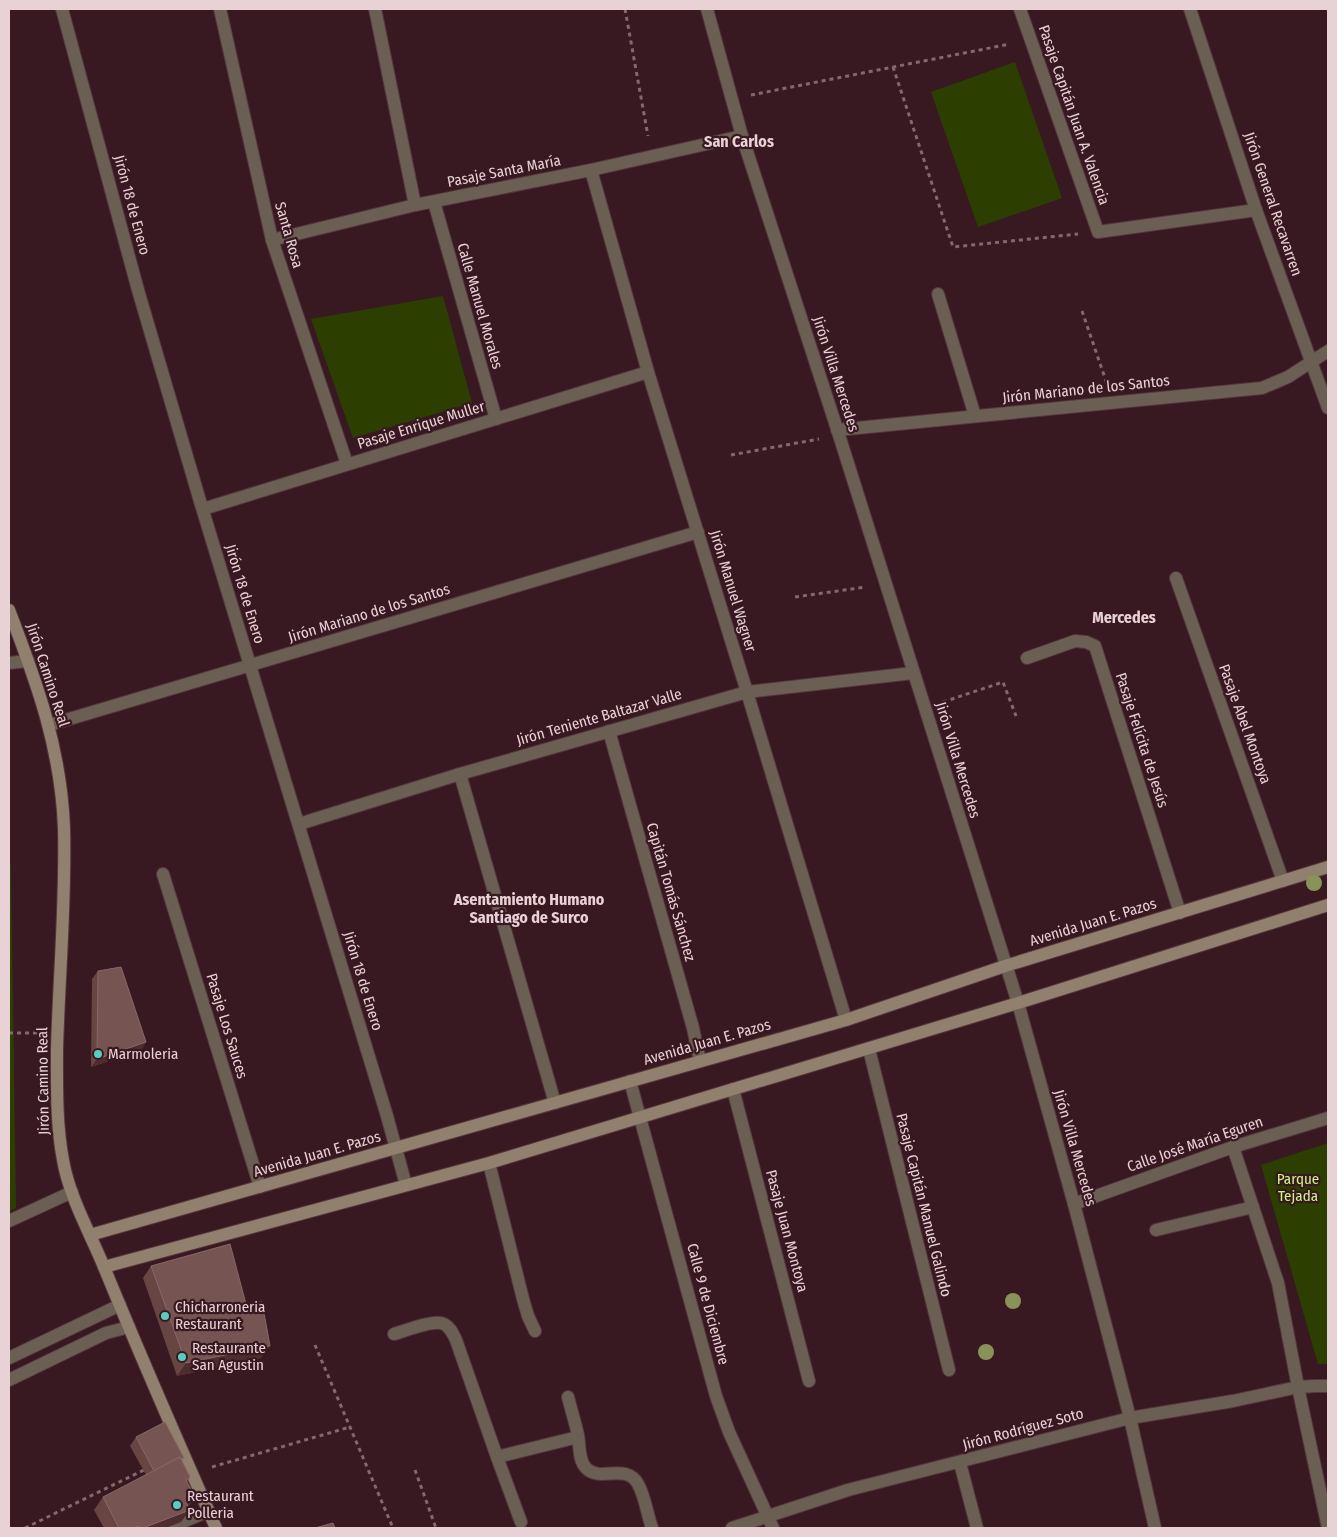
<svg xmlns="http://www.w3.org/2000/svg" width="1337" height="1537" font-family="'Fira Sans Condensed',sans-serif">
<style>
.green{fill:#2c3f00}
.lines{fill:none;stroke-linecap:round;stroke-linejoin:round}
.lane-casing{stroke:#55373e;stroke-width:14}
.street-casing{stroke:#55373e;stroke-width:14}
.secondary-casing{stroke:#55373e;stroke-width:14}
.path{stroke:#84686e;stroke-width:3;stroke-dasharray:4 4;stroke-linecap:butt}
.lane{stroke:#6b5f54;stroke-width:12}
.street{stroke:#6b5f54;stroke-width:12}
.secondary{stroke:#92806e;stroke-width:12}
.tree{fill:#899259}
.wall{fill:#684542}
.shaded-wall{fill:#4f2d2e}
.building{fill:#765452;stroke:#886867}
.poi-dot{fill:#57cec2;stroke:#391921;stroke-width:2}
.labels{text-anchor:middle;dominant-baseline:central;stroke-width:4.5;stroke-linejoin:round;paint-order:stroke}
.street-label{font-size:15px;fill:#e9d2d6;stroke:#391921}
.poi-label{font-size:15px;fill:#e9d2d6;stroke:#391921;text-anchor:start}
.park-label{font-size:15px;fill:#cbf587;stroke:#391921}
.neighbourhood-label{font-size:16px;font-weight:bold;fill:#e9d2d6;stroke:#391921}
</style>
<rect width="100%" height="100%" fill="#391921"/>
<g class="green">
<path d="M1015,62L1062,198L978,227L931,92Z"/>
<path d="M443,296L472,403L353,438L311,319Z"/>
<path d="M9,864L11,865L16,1208L9,1211Z"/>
<path d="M1328,1143V1364H1318L1261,1165Z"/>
</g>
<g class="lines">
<defs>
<g id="lane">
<path d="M938,294L975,416"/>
<path d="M9,663L28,661"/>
<path d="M9,1221L72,1192"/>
<path d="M1156,1230L1253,1207"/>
<path d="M394,1334C405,1331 434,1319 444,1324C451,1328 453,1334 456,1340L497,1457L578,1437"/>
<path d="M9,1358L120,1305"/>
<path d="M9,1380L106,1333L129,1327"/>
<path d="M568,1397C571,1409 575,1422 578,1435C580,1445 578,1460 586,1468C600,1483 626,1462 638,1484C645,1496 647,1514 652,1528"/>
<path d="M497,1457L521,1522"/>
</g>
<g id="street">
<path d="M62,9L138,290L200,501L387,1116L406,1185"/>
<path d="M220,9L272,240L347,464"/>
<path d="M375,9L415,205"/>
<path d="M707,9L742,136L839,435L1018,1003L1074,1204L1130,1418L1155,1528"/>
<path d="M1020,9L1098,232L1256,210"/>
<path d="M1190,9L1256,210L1328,408"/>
<path d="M591,170L648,372L747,692L846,1020"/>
<path d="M434,202L496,419"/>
<path d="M272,240L415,205L591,170L742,136"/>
<path d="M837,430L1262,388L1288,377L1328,351"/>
<path d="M203,509L648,372"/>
<path d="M1176,578L1283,881"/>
<path d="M1027,658L1075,641L1086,642L1095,646L1180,913"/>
<path d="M49,725L698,532"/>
<path d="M609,731L693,1028L700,1061"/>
<path d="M460,774L555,1103"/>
<path d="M299,824L460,774L747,692L913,673"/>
<path d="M163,874L260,1187"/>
<path d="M869,1049L949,1370"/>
<path d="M630,1081L716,1396L729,1432L773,1528"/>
<path d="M733,1089L809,1381"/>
<path d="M1233,1147L1278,1283L1298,1387L1328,1528"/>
<path d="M489,1163L523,1299L528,1316L535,1331"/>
<path d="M1074,1204L1233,1147L1328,1118"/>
<path d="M960,1463L977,1528"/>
<path d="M168,1528L209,1511"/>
<path d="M732,1528L848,1490L1130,1418L1233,1401L1298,1387L1315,1386H1328"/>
</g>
<g id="secondary">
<path d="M9,610C37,683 61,749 64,828C66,902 59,976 57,1049C57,1086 56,1123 63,1160C69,1196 90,1233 104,1267C140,1355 178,1442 216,1528"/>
<path d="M90,1235L846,1020L1005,966L1328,867"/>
<path d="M104,1267L489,1163L1018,1003L1328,905"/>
</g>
</defs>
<use href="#lane" class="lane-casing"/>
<use href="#street" class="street-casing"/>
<use href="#secondary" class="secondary-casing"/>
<g class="path">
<path d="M625,9L648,136"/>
<path d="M893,67L953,247L1078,234"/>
<path d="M751,95L1010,44"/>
<path d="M1082,311L1107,384"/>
<path d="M731,455L819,439"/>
<path d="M795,597L866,587"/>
<path d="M943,702L1003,682L1016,716"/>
<path d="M9,1033H37"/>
<path d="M315,1345L393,1528"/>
<path d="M212,1467L350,1427"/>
<path d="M415,1470L436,1528"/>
<path d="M25,1528L146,1469"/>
</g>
<use href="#lane" class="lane"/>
<use href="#street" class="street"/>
<use href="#secondary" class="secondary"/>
</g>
<g class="tree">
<circle cx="1314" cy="883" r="8"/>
<circle cx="1013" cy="1301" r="8"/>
<circle cx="986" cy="1352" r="8"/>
</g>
<g class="wall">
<path d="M98,971L146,1042L141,1050L91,1067L92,979Z"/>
<path d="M151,1266L246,1304L261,1358L177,1376L143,1278Z"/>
<path d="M136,1437L182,1461L190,1477L187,1482L195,1497L188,1507L190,1510L181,1522L165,1528H104L94,1510L103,1497L146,1475L130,1446Z"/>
</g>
<g class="shaded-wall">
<path d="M146,1042L141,1050L91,1067L97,1059Z"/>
<path d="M270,1346L261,1358L177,1376L186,1363Z"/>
<path d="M195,1497L186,1510V1502Z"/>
<path d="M190,1510L181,1522L165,1528H143Z"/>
</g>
<g class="building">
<path d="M121,967L146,1042L97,1059L98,971Z"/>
<path d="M230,1244L246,1304L262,1302L270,1346L186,1363L151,1266Z"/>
<path d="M165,1422L184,1458L181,1459L180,1457L154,1471L136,1437Z"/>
<path d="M180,1457L190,1477L186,1480L195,1497L186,1502L190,1510L143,1528H140L138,1526L133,1528H119L103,1497Z"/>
<path d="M333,1523L335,1528H315Z"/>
</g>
<g class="poi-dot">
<circle cx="98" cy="1054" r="5"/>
<circle cx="165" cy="1316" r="5"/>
<circle cx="182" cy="1357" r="5"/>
<circle cx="177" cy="1505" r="5"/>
</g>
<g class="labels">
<g class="street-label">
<text transform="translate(1074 115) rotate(71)">Pasaje Capitán Juan A. Valencia</text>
<text transform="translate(504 171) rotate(-11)">Pasaje Santa María</text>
<text transform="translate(1273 204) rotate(71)">Jirón General Recavarren</text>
<text transform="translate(132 205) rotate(75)">Jirón 18 de Enero</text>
<text transform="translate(289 235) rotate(74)">Santa Rosa</text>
<text transform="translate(480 306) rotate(74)">Calle Manuel Morales</text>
<text transform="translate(836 374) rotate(72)">Jirón Villa Mercedes</text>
<text transform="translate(1086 389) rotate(-6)">Jirón Mariano de los Santos</text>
<text transform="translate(421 425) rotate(-17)">Pasaje Enrique Muller</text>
<text transform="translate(733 591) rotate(73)">Jirón Manuel Wagner</text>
<text transform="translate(245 594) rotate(73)">Jirón 18 de Enero</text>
<text transform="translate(369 613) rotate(-17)">Jirón Mariano de los Santos</text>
<text transform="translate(48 675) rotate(72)">Jirón Camino Real</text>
<text transform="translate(599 717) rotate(-16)">Jirón Teniente Baltazar Valle</text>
<text transform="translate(1245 724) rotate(70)">Pasaje Abel Montoya</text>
<text transform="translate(1142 740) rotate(72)">Pasaje Felícita de Jesús</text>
<text transform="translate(958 760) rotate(73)">Jirón Villa Mercedes</text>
<text transform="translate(671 892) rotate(74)">Capitán Tomás Sánchez</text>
<text transform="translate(1093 922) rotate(-17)">Avenida Juan E. Pazos</text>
<text transform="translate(363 981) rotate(73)">Jirón 18 de Enero</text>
<text transform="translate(227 1026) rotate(73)">Pasaje Los Sauces</text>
<text transform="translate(707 1042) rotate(-16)">Avenida Juan E. Pazos</text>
<text transform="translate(43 1081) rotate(-91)">Jirón Camino Real</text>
<text transform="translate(1195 1144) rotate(-19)">Calle José María Eguren</text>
<text transform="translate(1075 1148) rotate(74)">Jirón Villa Mercedes</text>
<text transform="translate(317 1154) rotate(-16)">Avenida Juan E. Pazos</text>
<text transform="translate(924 1205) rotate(76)">Pasaje Capitán Manuel Galindo</text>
<text transform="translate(787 1231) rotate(75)">Pasaje Juan Montoya</text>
<text transform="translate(708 1304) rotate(75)">Calle 9 de Diciembre</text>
<text transform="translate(1023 1429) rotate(-15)">Jirón Rodríguez Soto</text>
</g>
<g class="poi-label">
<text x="108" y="1054">Marmoleria</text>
<text x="175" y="1307">Chicharroneria<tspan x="175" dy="17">Restaurant</tspan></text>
<text x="192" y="1348">Restaurante<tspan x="192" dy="17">San Agustin</tspan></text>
<text x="187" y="1496">Restaurant<tspan x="187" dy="17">Polleria</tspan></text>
</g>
<g class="park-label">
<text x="1298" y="1179">Parque<tspan x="1298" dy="17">Tejada</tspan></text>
</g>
<g class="neighbourhood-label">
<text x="739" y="141">San Carlos</text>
<text x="1124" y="617">Mercedes</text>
<text x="529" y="899">Asentamiento Humano<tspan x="529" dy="18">Santiago de Surco</tspan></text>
</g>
</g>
<rect width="1337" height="1537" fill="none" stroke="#e9d2d6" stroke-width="20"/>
</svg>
